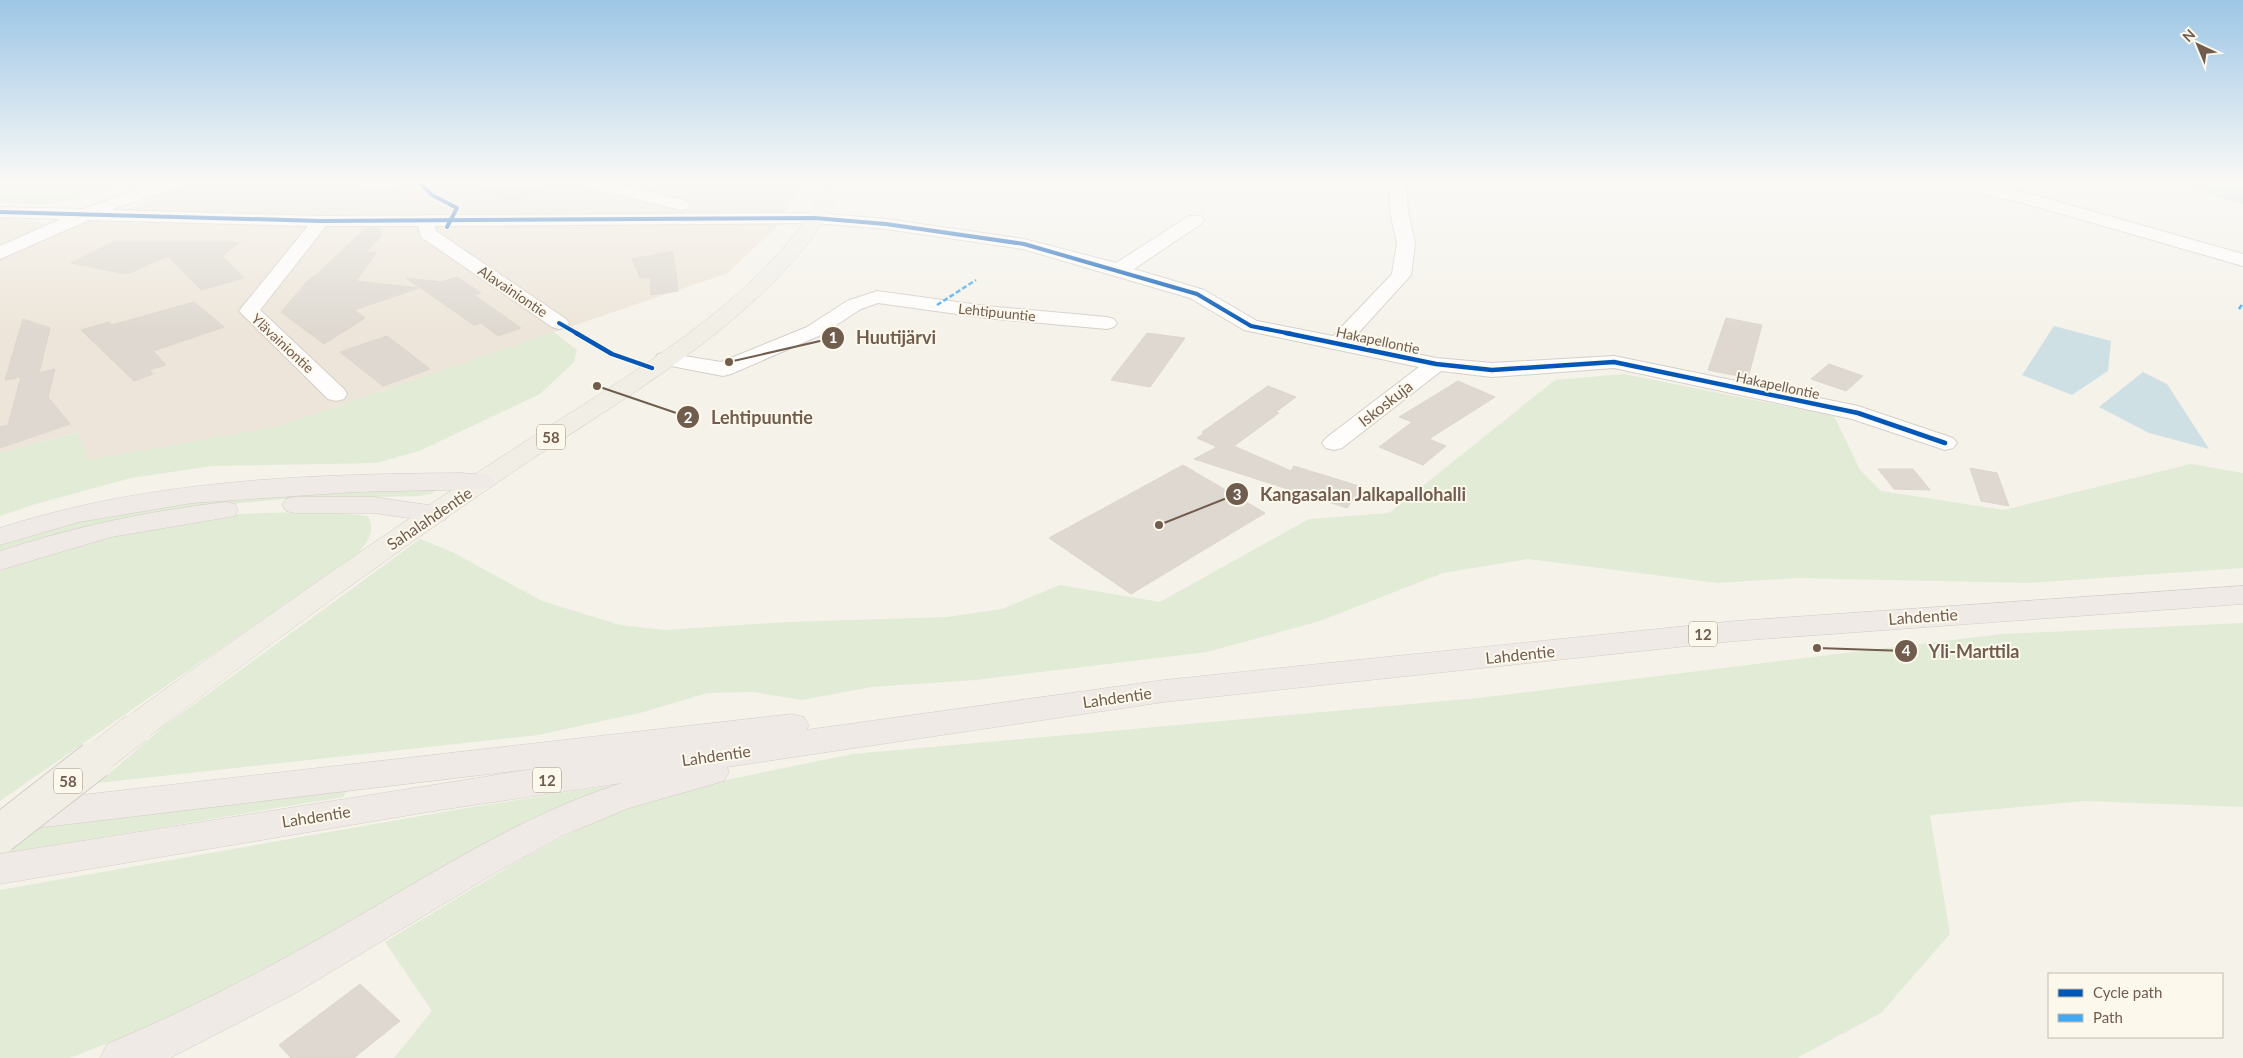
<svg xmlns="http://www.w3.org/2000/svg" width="2243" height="1058" font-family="Lato,sans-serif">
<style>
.residential{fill:#ede5d9}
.green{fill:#e1ebd6}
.water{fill:#cee0e4}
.building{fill:#ded8d0;stroke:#ddd6cd}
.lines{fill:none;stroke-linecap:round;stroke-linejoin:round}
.minor-casing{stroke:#d4cfc9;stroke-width:2}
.major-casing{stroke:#d3cdc7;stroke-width:1}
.highway-casing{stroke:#d3cdc7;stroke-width:1}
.minor{fill:#fefdfc;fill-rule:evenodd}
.major{fill:#f1eee6;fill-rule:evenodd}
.highway{fill:#efeae5;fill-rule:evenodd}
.major-bridge-far1-casing{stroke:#d3cdc7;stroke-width:32;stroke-linecap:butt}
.major-bridge-casing{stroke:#d3cdc7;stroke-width:40;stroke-linecap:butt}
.major-bridge-far1{stroke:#f1eee6;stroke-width:31}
.major-bridge{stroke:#f1eee6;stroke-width:38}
.quiet{stroke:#3fa9f5;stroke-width:2.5;stroke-dasharray:5 2.5;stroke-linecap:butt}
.cycleway-far1-casing{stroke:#fdf8ec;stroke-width:6}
.cycleway-casing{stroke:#fdf8ec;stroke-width:7}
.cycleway-far1{stroke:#0057b8;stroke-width:4}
.cycleway{stroke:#0057b8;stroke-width:4.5}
.labels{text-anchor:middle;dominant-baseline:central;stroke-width:4;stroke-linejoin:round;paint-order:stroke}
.far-street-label{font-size:14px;fill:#705d4e;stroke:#fdf8ec}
.shield{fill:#fdf8ec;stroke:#9a8c7d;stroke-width:1}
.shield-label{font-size:15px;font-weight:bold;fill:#705d4e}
.street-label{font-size:16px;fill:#705d4e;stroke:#fdf8ec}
.leader{fill:none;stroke:#705d4e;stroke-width:2}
.callout-dot{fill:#705d4e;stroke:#fdf8ec;stroke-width:2}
.mark-label{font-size:15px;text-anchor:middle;font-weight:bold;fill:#fff}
.callout-label{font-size:18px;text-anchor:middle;font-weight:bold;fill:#705d4e;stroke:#fdf8ec;stroke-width:4;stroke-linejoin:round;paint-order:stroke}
</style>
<rect width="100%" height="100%" fill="#f5f2ea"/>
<path class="residential" d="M183,183H802L777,226L728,273L276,427L87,460L78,432L0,453V217L63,226L136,206Z"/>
<g class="green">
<path d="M0,183H137L139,185L46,205L0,202Z"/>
<path d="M554,332L577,350L574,362L540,394L419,451L376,463L212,466L131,478L32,505L0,516V453L79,432L87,460L276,427Z"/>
<path d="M1624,374L1834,416L1860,470L1881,491L2004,510L2191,464L2243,473V568L2030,583L1796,578L1718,583L1528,559L1443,573L1320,621L1207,652L975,680L871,687L802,700L753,692L707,693L644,712L538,735L98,783L164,726L420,539L452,552L542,601L620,625L665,630L789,622L947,617L1002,609L1060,585L1160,602L1309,519L1389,513L1555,380Z"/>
<path d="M439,489L431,494L419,496L285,499L197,507L0,556V543L72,520L243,495Z"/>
<path d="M325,512L368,516C376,531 368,542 358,553L0,801V568C78,540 159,521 241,514C269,512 297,513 325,512Z"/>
<path d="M2243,623V807L2086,801L1930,815L1950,934L1881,1013L1797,1058H394L432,1011L385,942L523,858L611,812L696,786L853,754L1478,698L2002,634Z"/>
<path d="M620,784L504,836L224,993L161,1022L70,1058H0V890L460,809Z"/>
<path d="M347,791L343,797L0,854V829Z"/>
</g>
<g class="water">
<path d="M2182,183H2225L2243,189V204L2225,200Z"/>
<path d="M2054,326L2111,341L2108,371L2072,395L2022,375Z"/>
<path d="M2143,372L2167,384L2209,449L2149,433L2099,407Z"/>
</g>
<g class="building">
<path d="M466,183H559V184L513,202L466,187Z"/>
<path d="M366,228H377L383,235L365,253L377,252L356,281L419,288L354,310L365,318L324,344L281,312L312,276H315Z"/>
<path d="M113,242H241L222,256L244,278L201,290L168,256L127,274L71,263Z"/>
<path d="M673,251L678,291L651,295L650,277L640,278L632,259Z"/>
<path d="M457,277L481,293L474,295L521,328L498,336L481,323L474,325L406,278L442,282Z"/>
<path d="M194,302L224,327L153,351L166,365L149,370L153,374L134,381L81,330L109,322L112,325Z"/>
<path d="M1726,318L1762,325L1748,378L1708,370Z"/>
<path d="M23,319L50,328L39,373L55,369L48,397L70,424L0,448V427L8,425L21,377L5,380Z"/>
<path d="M1147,333L1185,338L1150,387L1111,380Z"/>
<path d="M387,336L430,369L383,386L340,352Z"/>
<path d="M1829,364L1863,376L1846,391L1811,379Z"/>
<path d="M1458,381L1495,397L1429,439L1446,446L1423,465L1379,447L1412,422L1399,417Z"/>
<path d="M1268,386L1296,397L1276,412L1279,413L1234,446L1291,471L1294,466L1362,487L1347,508L1194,459L1217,447L1197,438L1204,433L1202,432Z"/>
<path d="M1183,465L1265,513L1131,594L1049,538Z"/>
<path d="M1970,468L1997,473L2009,506L1981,501Z"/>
<path d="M1878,469H1913L1930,490L1894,489Z"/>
<path d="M360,984L400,1021L354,1058H291L279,1045Z"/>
</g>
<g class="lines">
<defs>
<g id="minor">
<path d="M156,183H181L179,187L110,210L321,216L815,213L886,219L1024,239L1116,263L1189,216H1201L1204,220L1201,224L1134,269L1204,290L1257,321L1333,336L1392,274L1397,243L1390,212V183H1406L1408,212L1415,243L1411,275L1352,340L1436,358L1492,363L1614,356L1858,406L1953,438L1957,443L1953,448L1945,450L1852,419L1614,368L1492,377L1441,371L1342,448L1334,450L1326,448L1322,443L1326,438L1419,367L1244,330L1190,298L1023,249L886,229L815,223L435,226L436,231L566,319L569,323L566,327L559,329L552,327L421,237L418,226H326L260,310L344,389L347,394L344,399L336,401L328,399L239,311L308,226L89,220L0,259V246L61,219L0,217V207L83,209Z"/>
<path d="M362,183H401L399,187C388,189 373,192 362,190L360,186Z"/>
<path d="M585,183H613L687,201L690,205L687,209L681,210L587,187Z"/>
<path d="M1984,185L2024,192L2243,254V266L2016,201L1978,194L1976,190L1978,186Z"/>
<path d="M877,291L986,306L1107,317L1114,319L1117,323L1114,327L1107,329L986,318L878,303L861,309L821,335L731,374L723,376L666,365L658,364L655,359L658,354L666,353L721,362L807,327L847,301Z"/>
</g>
<path id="major" d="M827,183H845C833,206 820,228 804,248C728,343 598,413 498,482C379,564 262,649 148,737L136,740L124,737L119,728L124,719C241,634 360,551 480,471C581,403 714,333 791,239C805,222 816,203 827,183Z"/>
<g id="highway">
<path d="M461,473L491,475L495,481L491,487L482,489L354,492L192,503L79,522L0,545V528C148,480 306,474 461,473Z"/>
<path d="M295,497H374L435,506L445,508L449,514L445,520L435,522L374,513H295L286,511L282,505L286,499Z"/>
<path d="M225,502L235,504L238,510L235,516L111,537L0,570V551C73,527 148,511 225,502Z"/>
<path d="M2243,586V604L1735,641L1164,702L727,767L729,772L724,781L629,808L564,835L500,870L294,994L170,1058H100L107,1044C191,1009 271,967 350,921C438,870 524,814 622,783L440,810L0,884V854L540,768L20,830L7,826L2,816L7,806L20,802L792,714L804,717L809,726L806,730L1164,680L1735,621Z"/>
</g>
</defs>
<use href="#minor" class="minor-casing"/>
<use href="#major" class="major-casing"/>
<use href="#highway" class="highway-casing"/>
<use href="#minor" class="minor"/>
<use href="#major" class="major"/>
<use href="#highway" class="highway"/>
<defs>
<path id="major-bridge-far1" d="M94,761L136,728"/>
<path id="major-bridge" d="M0,834L95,760"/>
</defs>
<use href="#major-bridge-far1" class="major-bridge-far1-casing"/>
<use href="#major-bridge" class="major-bridge-casing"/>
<use href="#major-bridge-far1" class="major-bridge-far1"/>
<use href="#major-bridge" class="major-bridge"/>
<g class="quiet">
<path d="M937,305L976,280"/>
<path d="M2239,309L2243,303"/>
</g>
<defs>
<g id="cycleway-far1">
<path d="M420,183L432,195L457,208L447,227"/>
<path d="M0,212L321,221L815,218L886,224L1024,244L1197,294L1251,326L1292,334"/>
<path d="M559,323L578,334"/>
</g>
<g id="cycleway">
<path d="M576,333L612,354L652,368"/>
<path d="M1286,333L1436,364L1492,370L1614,362L1858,413L1945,443"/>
</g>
</defs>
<use href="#cycleway-far1" class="cycleway-far1-casing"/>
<use href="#cycleway" class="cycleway-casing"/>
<use href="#cycleway-far1" class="cycleway-far1"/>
<use href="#cycleway" class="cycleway"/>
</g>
<linearGradient id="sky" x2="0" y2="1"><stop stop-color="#9dc6e6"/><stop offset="0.55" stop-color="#faf9f6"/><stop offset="1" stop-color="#faf9f6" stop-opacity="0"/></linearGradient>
<rect width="2243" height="331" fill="url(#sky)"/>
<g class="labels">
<g class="far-street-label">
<text transform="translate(513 291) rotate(34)">Alavainiontie</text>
<text transform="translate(997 312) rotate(6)">Lehtipuuntie</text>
<text transform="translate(1378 340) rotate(12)">Hakapellontie</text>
<text transform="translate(283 343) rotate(43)">Ylävainiontie</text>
<text transform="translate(1778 385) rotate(12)">Hakapellontie</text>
</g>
<g class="shield">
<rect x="537" y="424.5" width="28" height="25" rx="4"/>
<rect x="1689" y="621.5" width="28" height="25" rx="4"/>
<rect x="533" y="767.5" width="28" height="25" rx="4"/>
<rect x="54" y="768.5" width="28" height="25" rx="4"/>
</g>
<g class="shield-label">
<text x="551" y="437">58</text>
<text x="1703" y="634">12</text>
<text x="547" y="780">12</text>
<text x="68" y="781">58</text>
</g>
<g class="street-label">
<text transform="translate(1385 403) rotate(-38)">Iskoskuja</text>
<text transform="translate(429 518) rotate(-34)">Sahalahdentie</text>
<text transform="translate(1923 616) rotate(-4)">Lahdentie</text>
<text transform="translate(1520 654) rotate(-6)">Lahdentie</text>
<text transform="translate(1117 697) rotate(-8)">Lahdentie</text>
<text transform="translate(716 755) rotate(-8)">Lahdentie</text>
<text transform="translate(316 816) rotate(-9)">Lahdentie</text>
</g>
</g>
<path class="leader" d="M729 362L833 338M597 386L688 417M1159 525L1237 494M1817 648L1906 651"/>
<g class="callout-dot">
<circle cx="729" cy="362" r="5"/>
<circle cx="597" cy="386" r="5"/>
<circle cx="1159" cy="525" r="5"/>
<circle cx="1817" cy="648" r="5"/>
<circle cx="833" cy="338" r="12"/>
<circle cx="688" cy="417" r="12"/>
<circle cx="1237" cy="494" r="12"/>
<circle cx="1906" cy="651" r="12"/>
</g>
<g class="mark-label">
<text x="833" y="343">1</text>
<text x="688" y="423">2</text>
<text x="1237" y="500">3</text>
<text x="1906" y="656">4</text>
</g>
<g class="callout-label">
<text x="896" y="344">Huutijärvi</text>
<text x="762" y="424">Lehtipuuntie</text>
<text x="1363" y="501">Kangasalan Jalkapallohalli</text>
<text x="1974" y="658">Yli-Marttila</text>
</g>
<rect x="2048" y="973" width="175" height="65" fill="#fdf8ec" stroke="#c5baad"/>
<rect x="2058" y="989" width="25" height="8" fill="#0057b8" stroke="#c5baad"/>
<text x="2093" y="998" font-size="15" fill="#705d4e">Cycle path</text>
<rect x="2058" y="1014" width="25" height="8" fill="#3fa9f5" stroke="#c5baad"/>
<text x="2093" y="1023" font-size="15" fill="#705d4e">Path</text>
<g transform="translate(2198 45) rotate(316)" stroke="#fdf8ec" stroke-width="4" paint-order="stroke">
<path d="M0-4L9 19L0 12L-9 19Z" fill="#705d4e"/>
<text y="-8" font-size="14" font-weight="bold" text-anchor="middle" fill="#705d4e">N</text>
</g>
</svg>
